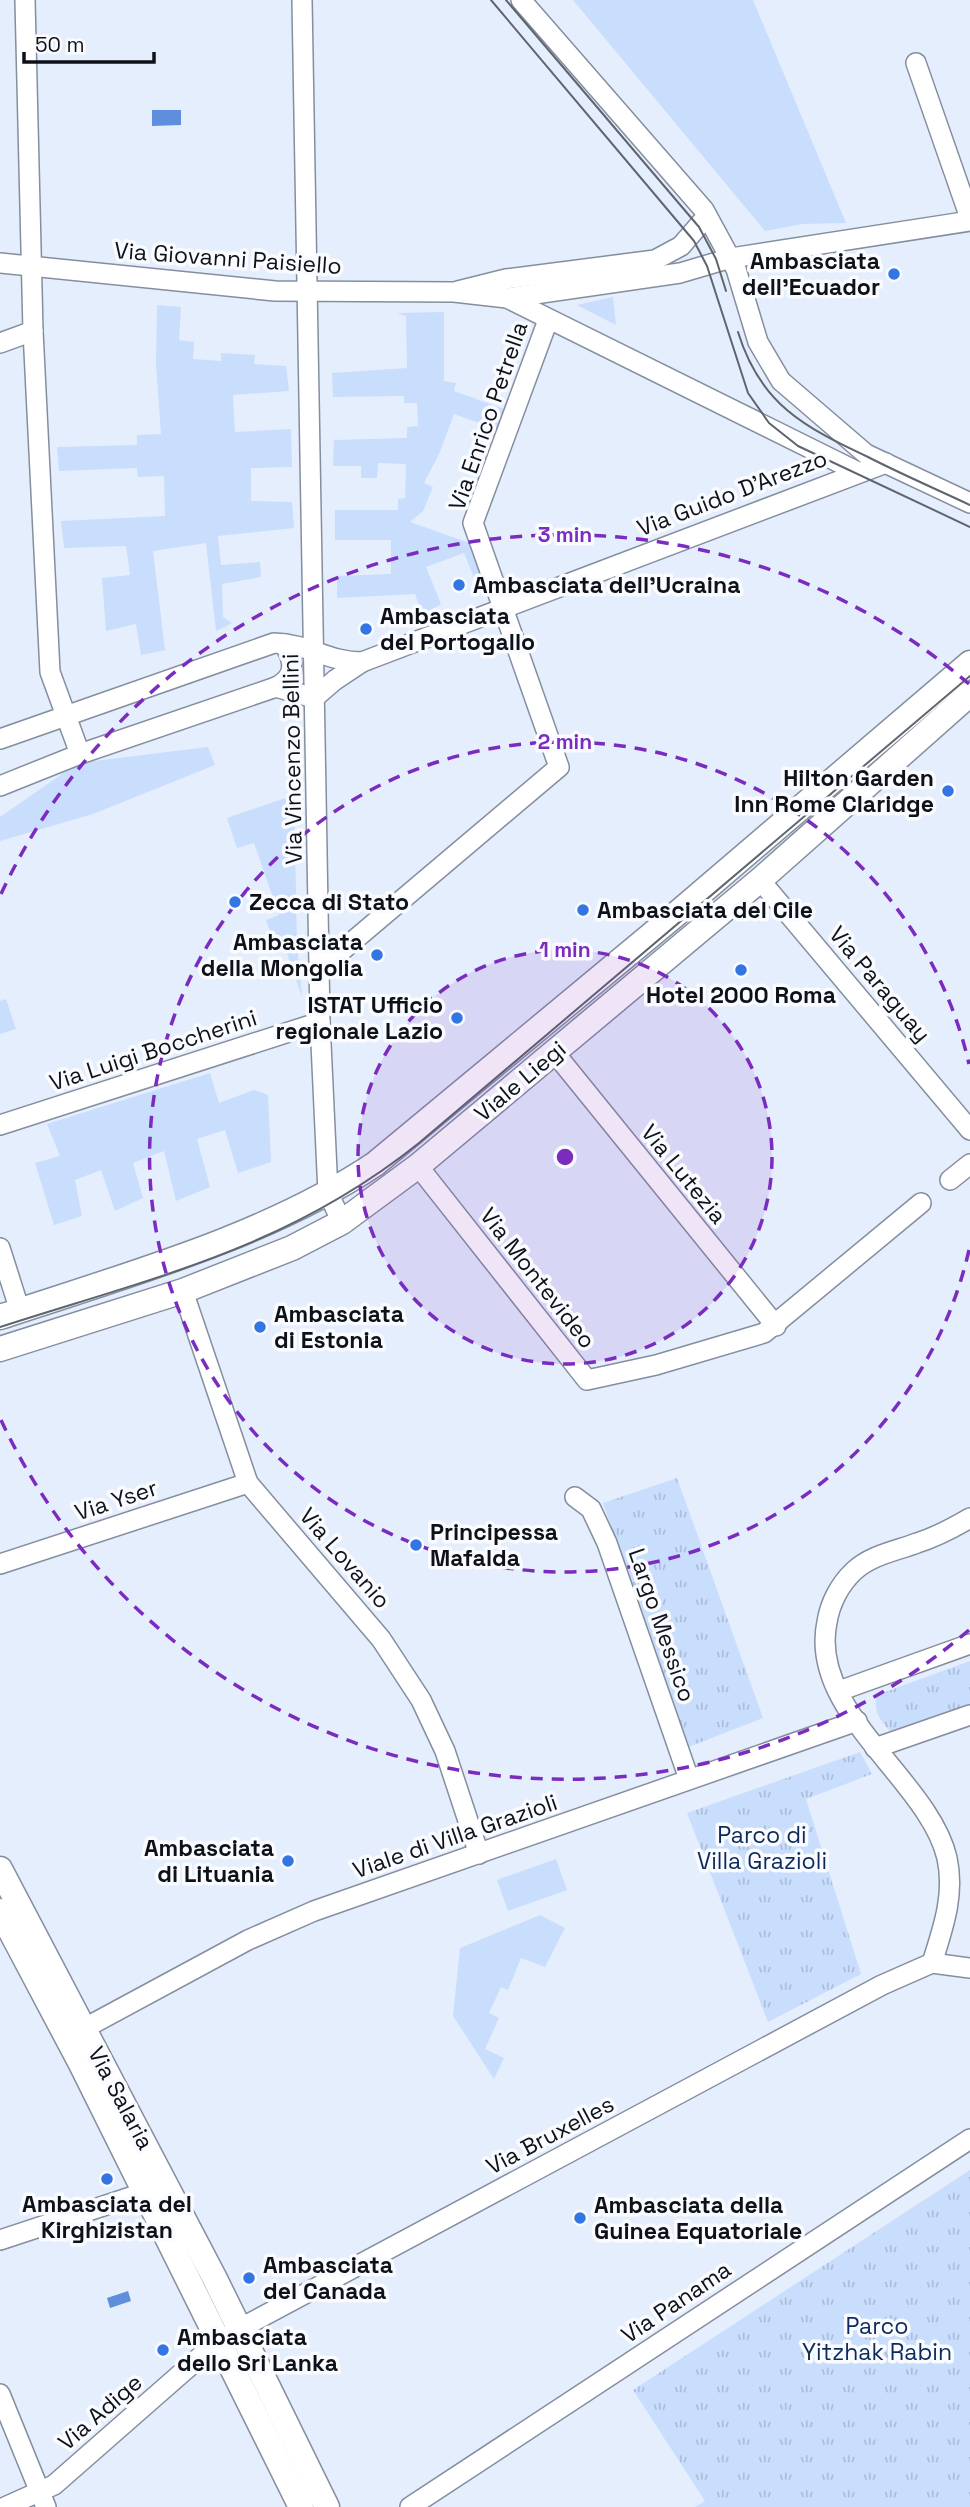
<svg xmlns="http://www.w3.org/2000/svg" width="970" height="2507" font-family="'Space Grotesk',sans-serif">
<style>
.park{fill:url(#park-tufts)}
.garden{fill:#c9ddfd}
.water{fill:#5f8fdc}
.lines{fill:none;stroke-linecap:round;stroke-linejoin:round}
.minor-casing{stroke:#848e9f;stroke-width:22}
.major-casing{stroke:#848e9f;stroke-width:27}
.minor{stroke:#fff;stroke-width:19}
.major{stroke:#fff;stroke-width:24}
.tram{stroke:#5f656e;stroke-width:2}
.ring{fill:none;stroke:#7b2cbf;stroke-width:3.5;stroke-dasharray:12 9}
.poi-dot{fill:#3376e3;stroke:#f9fbff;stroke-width:2.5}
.labels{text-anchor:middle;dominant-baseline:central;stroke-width:7;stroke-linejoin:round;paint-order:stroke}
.street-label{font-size:23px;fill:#0e1218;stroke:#f9fbff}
.poi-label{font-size:23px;font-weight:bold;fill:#0e1218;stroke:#f9fbff;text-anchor:start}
.park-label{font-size:23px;fill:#0b295a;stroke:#f9fbff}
.centre{fill:#7b2cbf;stroke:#f9fbff;stroke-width:3.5}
.ring-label{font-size:21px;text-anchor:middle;font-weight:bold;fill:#7b2cbf;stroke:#f9fbff;stroke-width:7;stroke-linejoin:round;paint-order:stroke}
</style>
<defs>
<pattern id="park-tufts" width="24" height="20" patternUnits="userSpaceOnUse" patternTransform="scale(1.75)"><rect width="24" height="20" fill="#c9ddfd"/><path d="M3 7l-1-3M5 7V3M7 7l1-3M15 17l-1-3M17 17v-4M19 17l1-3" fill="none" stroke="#abbdd8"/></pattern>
</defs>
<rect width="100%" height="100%" fill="#e5eefd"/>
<g class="park">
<path d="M677,1478L763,1718L686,1748L603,1503Z"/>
<path d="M970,1661V1705L891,1732C880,1721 873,1711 877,1695Z"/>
<path d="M860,1752L872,1774L806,1799L861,1974L768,2022L687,1813Z"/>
<path d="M970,2170V2507H695L705,2501L633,2390Z"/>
</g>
<g class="garden">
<path d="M573,0H753L846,223L803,224L765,231Z"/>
<path d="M613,297L616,325L577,305Z"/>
<path d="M157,305L181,307L179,340L194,342L193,359L221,361V353L255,355L254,364L286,366L289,391L233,395L235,432L291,429L292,467L251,468V501L292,502L294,528L218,536L221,565L260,562L261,577L222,584L223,617L232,623L216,631L206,543L153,551L165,650L141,655L136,624L106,631L102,578L130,575L126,546L64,548L61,521L165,516L164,476L138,477L137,468L59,471L57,447L137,445V435L161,434L156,364Z"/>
<path d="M444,312V381L456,383L454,391L504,409L499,430L454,414L439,454L424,483L433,487L423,511L410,522L475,545L489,588L479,590L464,553L426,567L441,604L422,615L415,594L337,598V576L391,574V540H335V510H398V499L405,498L406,464L378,463L377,478H361V466H333L334,440L407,438V427L418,426L417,403H404V396L333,397L332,373L407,368L406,316L397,313Z"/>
<path d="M208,747L215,765L93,814L0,841V817L78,763Z"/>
<path d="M294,795L297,946L302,997L283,942L275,945L266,920L279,915L254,843L237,848L227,818Z"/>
<path d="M6,999L16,1029L0,1034V1001Z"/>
<path d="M210,1073L219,1103L254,1090L268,1095L271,1162L238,1173L225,1130L197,1139L210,1187L176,1201L164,1151L133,1163L143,1198L115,1211L101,1170L75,1180L82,1216L54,1225L35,1163L60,1156L47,1124Z"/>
<path d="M556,1859L567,1890L508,1911L497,1880Z"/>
<path d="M540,1915L565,1928L545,1967L521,1958L508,1990L501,1987L489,2013L499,2018L485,2049L504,2058L494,2079L453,2016L460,1948Z"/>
</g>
<g class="water">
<path d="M152,110H181V125L152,126Z"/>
<path d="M128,2291L131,2301L110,2308L107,2298Z"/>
</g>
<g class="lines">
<defs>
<g id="minor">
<path d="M25,0L33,331L50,672L80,754"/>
<path d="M302,0L320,1022L328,1193L342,1222"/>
<path d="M521,0L704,210L736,269L758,342L781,381L866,454L970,503"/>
<path d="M916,63L970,218"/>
<path d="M0,263L275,291L454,292L507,298L680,273L731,258L970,221"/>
<path d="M458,291L506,279L655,260L681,246L707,216"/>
<path d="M507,298L858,472"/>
<path d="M0,343L33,331"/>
<path d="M276,687C296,677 295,662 284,644"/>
<path d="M314,698L335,680L362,662L886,463"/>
<path d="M0,739L274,643C309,644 328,662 362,662"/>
<path d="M0,786L80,754L276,687L314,698"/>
<path d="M760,880L970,1130"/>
<path d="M320,969L559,767L473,523L548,320"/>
<path d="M554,1052L776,1326"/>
<path d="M0,1125L320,1022"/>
<path d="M418,1166L587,1380L656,1365L764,1333L921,1203"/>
<path d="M950,1180L970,1164"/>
<path d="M0,1248L20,1311"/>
<path d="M183,1291L248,1483L381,1639L421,1700L445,1751L479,1854"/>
<path d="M575,1497L591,1509L607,1543L689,1779"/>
<path d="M0,1564L248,1483"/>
<path d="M839,1691L970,1644"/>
<path d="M875,1748L970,1715"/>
<path d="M932,1963C943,1928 955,1895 947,1858C929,1780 808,1712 827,1622C830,1603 840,1584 854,1571C871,1555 896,1551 917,1543C936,1537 953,1528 970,1518"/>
<path d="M83,2029L248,1940L314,1911L857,1721"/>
<path d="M0,2240L158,2188"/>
<path d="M0,2394L46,2507"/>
<path d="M5,2507L54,2485L208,2350L241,2328L882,1985L932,1963L970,1968"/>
<path d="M410,2507L970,2139"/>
</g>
<g id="major">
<path d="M0,1317C123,1276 266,1237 375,1164L674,916L970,663"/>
<path d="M0,1349L183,1291L292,1248L342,1222L418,1166L760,880L970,694"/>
<path d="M0,1869L214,2277L327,2507"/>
<path d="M0,1911L81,2064L301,2507"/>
</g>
</defs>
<use href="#minor" class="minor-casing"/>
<use href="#major" class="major-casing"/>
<use href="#minor" class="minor"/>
<use href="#major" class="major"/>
<g class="tram">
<path d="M491,0L694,241L707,266L748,393L769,423L798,446L970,527"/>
<path d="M506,0L699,227L716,259L726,291"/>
<path d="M738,332C760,404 804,427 868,457C901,474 936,489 970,505"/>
<path d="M0,1327C155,1277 288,1248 419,1143L970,676"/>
</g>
</g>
<circle cx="565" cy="1157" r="207" fill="#7b2cbf" fill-opacity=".12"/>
<g class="ring">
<circle cx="565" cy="1157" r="207"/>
<path d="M969 1250A415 415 0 1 1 969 1064"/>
<path d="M969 1630A622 622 0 0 1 1 1420M1 894A622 622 0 0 1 969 684"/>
</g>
<g class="poi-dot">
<circle cx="894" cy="274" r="7"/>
<circle cx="459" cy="585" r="7"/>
<circle cx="366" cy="629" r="7"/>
<circle cx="948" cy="791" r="7"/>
<circle cx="235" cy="902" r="7"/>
<circle cx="583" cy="910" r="7"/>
<circle cx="377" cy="955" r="7"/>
<circle cx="741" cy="970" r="7"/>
<circle cx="457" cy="1018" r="7"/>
<circle cx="260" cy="1327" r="7"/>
<circle cx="416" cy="1545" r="7"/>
<circle cx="288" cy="1861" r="7"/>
<circle cx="107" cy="2179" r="7"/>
<circle cx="580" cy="2218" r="7"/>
<circle cx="249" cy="2278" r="7"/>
<circle cx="163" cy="2350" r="7"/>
</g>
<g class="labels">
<g class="street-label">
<text transform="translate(228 258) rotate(4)">Via Giovanni Paisiello</text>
<text transform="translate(488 416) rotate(-71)">Via Enrico Petrella</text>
<text transform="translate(732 493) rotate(-21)">Via Guido D'Arezzo</text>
<text transform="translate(292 759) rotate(-91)">Via Vincenzo Bellini</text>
<text transform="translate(880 984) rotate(50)">Via Paraguay</text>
<text transform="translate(153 1050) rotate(-18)">Via Luigi Boccherini</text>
<text transform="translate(520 1081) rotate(-40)">Viale Liegi</text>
<text transform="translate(684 1174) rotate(51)">Via Lutezia</text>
<text transform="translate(538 1278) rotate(52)">Via Montevideo</text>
<text transform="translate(116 1500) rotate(-18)">Via Yser</text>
<text transform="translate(345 1558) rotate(49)">Via Lovanio</text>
<text transform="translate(662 1625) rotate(71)">Largo Messico</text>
<text transform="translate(455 1836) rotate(-19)">Viale di Villa Grazioli</text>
<text transform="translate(121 2098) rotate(62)">Via Salaria</text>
<text transform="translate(550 2135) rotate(-28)">Via Bruxelles</text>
<text transform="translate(676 2302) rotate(-34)">Via Panama</text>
<text transform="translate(100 2412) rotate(-41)">Via Adige</text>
</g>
<g class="poi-label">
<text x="880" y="261" text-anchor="end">Ambasciata<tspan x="880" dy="26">dell’Ecuador</tspan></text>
<text x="473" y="585">Ambasciata dell'Ucraina</text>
<text x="380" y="616">Ambasciata<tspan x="380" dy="26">del Portogallo</tspan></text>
<text x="934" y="778" text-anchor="end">Hilton Garden<tspan x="934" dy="26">Inn Rome Claridge</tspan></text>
<text x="249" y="902">Zecca di Stato</text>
<text x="597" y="910">Ambasciata del Cile</text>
<text x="363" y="942" text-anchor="end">Ambasciata<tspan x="363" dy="26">della Mongolia</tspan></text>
<text x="741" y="995" text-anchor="middle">Hotel 2000 Roma</text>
<text x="443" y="1005" text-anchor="end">ISTAT Ufficio<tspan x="443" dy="26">regionale Lazio</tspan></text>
<text x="274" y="1314">Ambasciata<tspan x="274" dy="26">di Estonia</tspan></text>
<text x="430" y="1532">Principessa<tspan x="430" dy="26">Mafalda</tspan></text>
<text x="274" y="1848" text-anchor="end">Ambasciata<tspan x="274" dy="26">di Lituania</tspan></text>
<text x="107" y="2204" text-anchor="middle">Ambasciata del<tspan x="107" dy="26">Kirghizistan</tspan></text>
<text x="594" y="2205">Ambasciata della<tspan x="594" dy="26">Guinea Equatoriale</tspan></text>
<text x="263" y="2265">Ambasciata<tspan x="263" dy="26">del Canada</tspan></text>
<text x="177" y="2337">Ambasciata<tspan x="177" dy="26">dello Sri Lanka</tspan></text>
</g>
<g class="park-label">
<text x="762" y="1835">Parco di<tspan x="762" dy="26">Villa Grazioli</tspan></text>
<text x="877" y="2326">Parco<tspan x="877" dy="26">Yitzhak Rabin</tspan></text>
</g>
</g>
<circle cx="565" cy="1157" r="10" class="centre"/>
<g class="ring-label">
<text x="565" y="542">3 min</text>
<text x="565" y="749">2 min</text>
<text x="565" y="957">1 min</text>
</g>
<path d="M24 52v10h130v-10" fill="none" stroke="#0e1218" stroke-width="3.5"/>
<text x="35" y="52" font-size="21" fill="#0e1218" stroke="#f9fbff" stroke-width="5" paint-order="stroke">50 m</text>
</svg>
